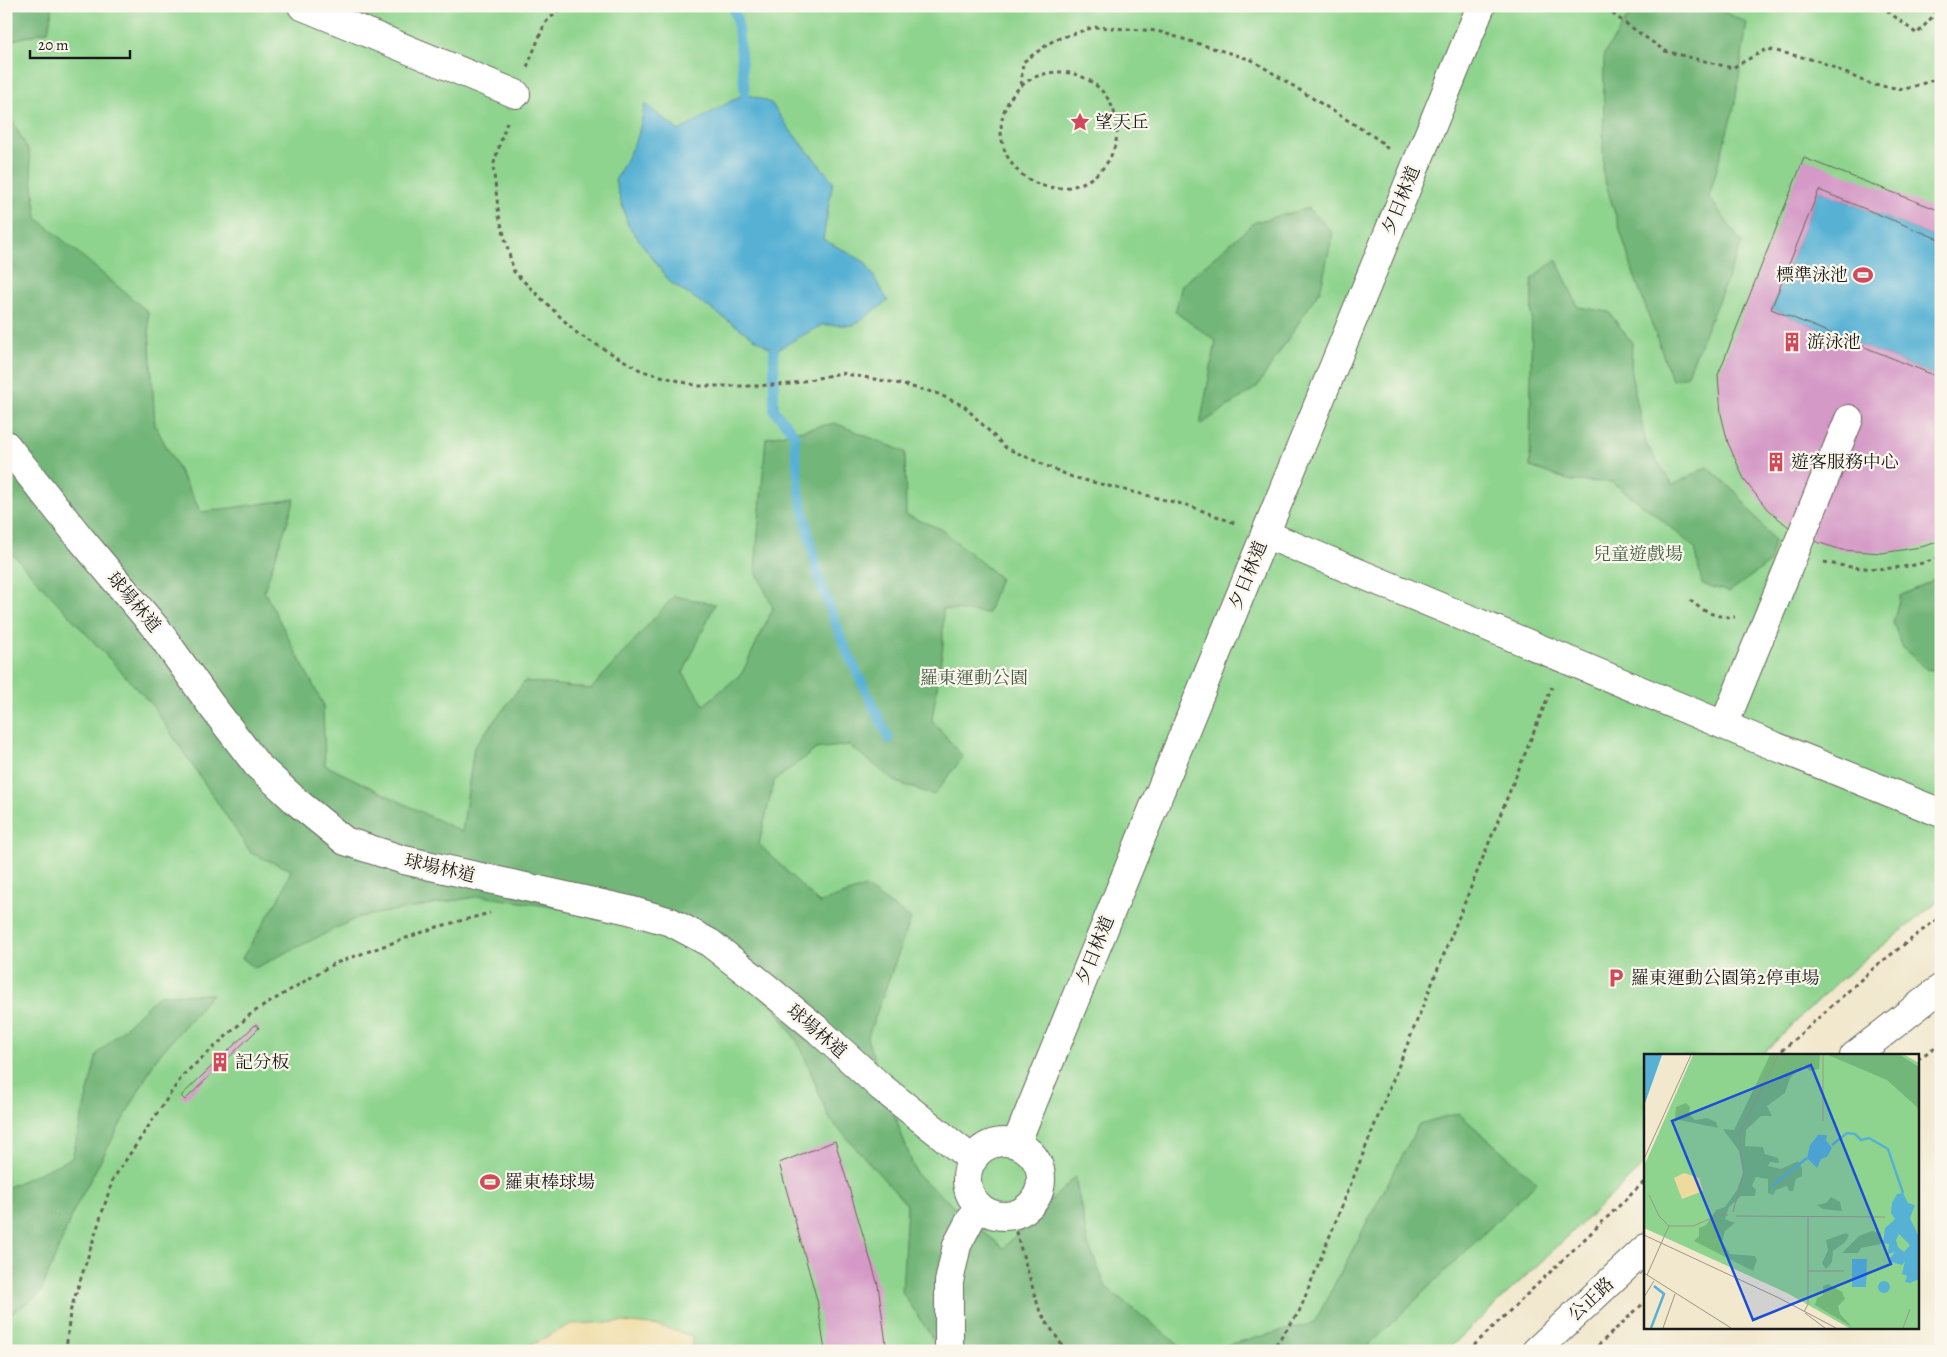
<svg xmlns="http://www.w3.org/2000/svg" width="1947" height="1357" font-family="Alegreya,'Noto Serif TC',serif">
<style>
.green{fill:#8fd48e;stroke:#567855}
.forest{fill:#73b679;stroke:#48694a}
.sand{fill:#eeda9e;stroke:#857b5d}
.water{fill:#56b1d4;stroke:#396678}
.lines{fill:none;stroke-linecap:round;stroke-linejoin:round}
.stream{stroke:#56b1d4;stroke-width:10}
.building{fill:#d499c6}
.minor-casing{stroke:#67635a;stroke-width:30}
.path{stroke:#67635a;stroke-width:3;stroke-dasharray:4 4;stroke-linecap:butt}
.minor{stroke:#fff;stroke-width:28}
.labels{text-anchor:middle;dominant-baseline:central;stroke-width:4.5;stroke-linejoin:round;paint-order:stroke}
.poi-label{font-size:18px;fill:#1c1c1c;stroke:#fbf7ec;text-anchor:start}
.street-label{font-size:18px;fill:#1c1c1c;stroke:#fbf7ec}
.park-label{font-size:18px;fill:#445c44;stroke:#fbf7ec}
.inset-river{fill:none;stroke:#56b1d4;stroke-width:2.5}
.inset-road{fill:none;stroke:#9c9687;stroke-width:1}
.view{fill:#1d4ed8;fill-opacity:0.15;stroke:#1d4ed8;stroke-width:2.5}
.inset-edge{fill:none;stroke:#1c1c1c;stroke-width:2.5}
</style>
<rect width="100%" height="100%" fill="#fbf7ec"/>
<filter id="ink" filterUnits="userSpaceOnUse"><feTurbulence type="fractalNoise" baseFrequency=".02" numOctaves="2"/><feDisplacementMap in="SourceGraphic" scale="10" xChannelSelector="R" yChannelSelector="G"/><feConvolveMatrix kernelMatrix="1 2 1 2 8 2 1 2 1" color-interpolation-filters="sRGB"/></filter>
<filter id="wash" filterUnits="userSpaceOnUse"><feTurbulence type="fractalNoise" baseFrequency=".0096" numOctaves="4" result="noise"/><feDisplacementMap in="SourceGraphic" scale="20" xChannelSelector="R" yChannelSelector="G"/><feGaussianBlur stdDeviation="1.12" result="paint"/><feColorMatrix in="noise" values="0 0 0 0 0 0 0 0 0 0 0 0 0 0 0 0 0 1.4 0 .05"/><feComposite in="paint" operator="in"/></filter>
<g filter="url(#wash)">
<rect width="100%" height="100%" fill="#f1e8ce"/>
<path class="green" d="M6,6H1941V899L1840,980L1760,1056H1646V1163L1446,1351H6Z"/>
<g class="forest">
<path d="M6,6H53L48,31L6,42Z"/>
<path d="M1635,6H1712L1747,23L1735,104L1709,197L1742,243L1687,376L1672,380L1634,275L1603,175L1604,54Z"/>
<path d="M6,109L29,152L37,218L148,312L155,425L201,512L295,499L264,591L323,704L325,765L462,832L474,747L525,681L591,689L674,596L715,604L683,673L704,705L742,673L773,608L755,569L766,438L835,423L905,452L906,515L941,529L1000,578L988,613L943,609V646L932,720L963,757L934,795L896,782L849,745L816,749L774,781L759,844L819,903L865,887L911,919L867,1039L916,1174L1003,1248L1075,1177L1088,1244L1106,1287L1186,1351H941L902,1292L907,1205L829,1118L801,1048L775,1007L680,937L618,917L481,896L359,917L255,968L242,958L282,893L291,870L251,853L152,705L6,547Z"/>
<path d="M1309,208L1333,233L1321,288L1257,387L1200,425L1216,341L1175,312L1182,285L1255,222Z"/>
<path d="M1556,259L1578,307L1609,312L1632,343L1631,374L1646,444L1673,485L1707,467L1735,491L1774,541L1769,563L1729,592L1702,584L1695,548L1651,511L1612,482L1571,481L1530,467L1532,279Z"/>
<path d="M1941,576V671L1926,669L1903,648L1893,623L1900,596Z"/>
<path d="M212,994L156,1059L75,1208L40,1294L6,1317V1188L72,1158L97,1054L159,995Z"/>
<path d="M1458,1113L1537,1182L1364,1350L1203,1351L1314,1323L1419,1124Z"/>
</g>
<path class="sand" d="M623,1322L659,1326L692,1336V1351H527L531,1345L571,1324Z"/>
<g class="water">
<path d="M745,93L771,103L790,130L833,181L823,239L865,262L888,301L854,325H822L774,351L670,282L628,225L615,181L638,136L645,104L679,131Z"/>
<path d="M1819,190L1941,240V378L1771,309Z"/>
</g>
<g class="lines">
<g class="stream">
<path d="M732,6L737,19L745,93"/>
<path d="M774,351V410L794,434L800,495L818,576L844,645L889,739"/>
</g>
</g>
<g id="blocks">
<g class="building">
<path d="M1804,158L1941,211V240L1819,190L1771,309L1941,378V541L1921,547L1882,553L1842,550L1801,537L1768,510L1745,481L1728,443L1721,414L1718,375Z"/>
<path d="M256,1024L259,1028L185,1100L181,1096Z"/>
<path d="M835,1141L878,1285L887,1351H825L817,1300L779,1163Z"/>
</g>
</g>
</g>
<g filter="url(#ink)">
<use href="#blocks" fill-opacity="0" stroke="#67635a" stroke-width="1"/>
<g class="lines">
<defs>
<g id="minor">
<path d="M302,6L516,94"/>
<path d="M6,445L81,539L159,632L211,705L257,765L297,802L345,841L404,860L629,910L671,922L710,943L761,983L818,1030L881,1087L973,1160"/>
<path d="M1265,534L1757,739L1941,813"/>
<path d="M1724,725L1849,419"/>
<path d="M1854,1056L1941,988"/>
<circle cx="1004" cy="1179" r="37"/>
<path d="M1016,1144L1481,6"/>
<path d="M949,1351V1282L957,1245L978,1205"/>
<path d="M1536,1351L1646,1248"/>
</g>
</defs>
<use href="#minor" class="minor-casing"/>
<g class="path">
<path d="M1609,6L1614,15L1665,51L1732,68L1767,49L1819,61L1872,85L1905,89L1937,79L1941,75"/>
<path d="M1881,6L1917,34L1941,7"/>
<path d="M527,67L545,23L563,6"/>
<circle cx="1059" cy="130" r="58"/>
<path d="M1021,85L1023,62L1054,40L1094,27L1157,31L1252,60L1379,140L1389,150"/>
<path d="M507,122L493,166L499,216L514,272L578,334L642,371L698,386H755L790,384L841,373L896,383L936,393L964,406L1006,448L1072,477L1190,506L1237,524"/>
<path d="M1824,562C1863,571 1903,572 1941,557"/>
<path d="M1690,600C1705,613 1715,617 1735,617"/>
<path d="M1776,1056L1875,967L1941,916"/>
<path d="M1918,1059L1941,1043"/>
<path d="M1011,1216L1040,1312L1066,1351"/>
<path d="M66,1351L70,1312L113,1179L183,1075L252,1013L333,964L437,927L490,913"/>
<path d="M1271,1351L1299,1312L1552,687"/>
<path d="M1468,1351L1646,1180"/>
<path d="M1592,1351L1646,1301"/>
</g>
<use href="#minor" class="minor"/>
</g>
</g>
<defs>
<symbol id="sight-bare" viewBox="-9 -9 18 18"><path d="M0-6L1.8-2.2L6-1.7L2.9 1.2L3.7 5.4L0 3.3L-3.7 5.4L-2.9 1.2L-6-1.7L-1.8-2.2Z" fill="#d1495b" stroke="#fbf7ec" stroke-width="2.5" paint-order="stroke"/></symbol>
<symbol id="stadium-bare" viewBox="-9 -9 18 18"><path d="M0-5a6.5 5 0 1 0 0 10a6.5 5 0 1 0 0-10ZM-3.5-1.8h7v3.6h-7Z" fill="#d1495b" stroke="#fbf7ec" stroke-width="2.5" paint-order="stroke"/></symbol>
<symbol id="building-bare" viewBox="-9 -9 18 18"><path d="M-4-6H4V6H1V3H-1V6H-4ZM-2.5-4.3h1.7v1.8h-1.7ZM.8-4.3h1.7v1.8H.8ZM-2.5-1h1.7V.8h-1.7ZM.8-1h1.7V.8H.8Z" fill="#d1495b" stroke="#fbf7ec" stroke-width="2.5" paint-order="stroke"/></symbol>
<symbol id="parking-bare" viewBox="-9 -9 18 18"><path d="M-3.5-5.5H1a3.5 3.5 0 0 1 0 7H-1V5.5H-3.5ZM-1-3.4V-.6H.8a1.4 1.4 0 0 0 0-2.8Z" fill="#d1495b" stroke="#fbf7ec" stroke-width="2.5" paint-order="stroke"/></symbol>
</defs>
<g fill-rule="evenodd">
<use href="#sight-bare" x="1066" y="108" width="28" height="28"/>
<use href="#stadium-bare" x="1849" y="261" width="28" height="28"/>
<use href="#building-bare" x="1778" y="328" width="28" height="28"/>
<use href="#building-bare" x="1762" y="448" width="28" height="28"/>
<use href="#parking-bare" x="1602" y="964" width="28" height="28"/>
<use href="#building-bare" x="206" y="1048" width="28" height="28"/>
<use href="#stadium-bare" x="476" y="1168" width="28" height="28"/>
</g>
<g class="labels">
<g class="poi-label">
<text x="1095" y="122">望天丘</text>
<text x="1848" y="275" text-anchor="end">標準泳池</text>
<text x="1807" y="342">游泳池</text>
<text x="1791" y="462">遊客服務中心</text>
<text x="1631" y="978">羅東運動公園第2停車場</text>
<text x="235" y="1062">記分板</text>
<text x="505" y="1182">羅東棒球場</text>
</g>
<g class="street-label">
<text transform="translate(1401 200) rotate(-68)">夕日林道</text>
<text transform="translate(1248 575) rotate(-68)">夕日林道</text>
<text transform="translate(134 602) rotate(50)">球場林道</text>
<text transform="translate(440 868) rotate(13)">球場林道</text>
<text transform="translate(1095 950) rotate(-68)">夕日林道</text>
<text transform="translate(817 1031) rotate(41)">球場林道</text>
<text transform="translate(1591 1299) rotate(-43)">公正路</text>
</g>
<g class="park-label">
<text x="1638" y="554">兒童遊戲場</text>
<text x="974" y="678">羅東運動公園</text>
</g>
</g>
<g transform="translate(1644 1054)">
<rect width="275" height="275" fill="#f1e8ce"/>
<path d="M49,1H261L275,9V274H205L143,239L0,174V112Z" fill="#8fd48e"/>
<path d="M126,1H176L175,15L166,17L160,11L146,24L141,39L123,52L128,62H117L102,76L101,92L119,93L121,100L134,104L135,109L126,108L124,112L137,115L154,107L158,114V122L152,125L149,137H145L143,132L132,136L129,141L124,139V125L112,123L108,132L112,136L111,142H97L85,153L81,165L91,169L81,177L78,188L86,200L111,202L113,206L109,217L50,187L55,182V174L62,171L72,156L81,153L93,136L99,119L95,97L79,75L90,76ZM184,1H256L275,13V55L243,26ZM42,49L46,53L45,60L51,66L63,64L72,68L74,74L31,65L32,53ZM187,143L196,148L198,157L179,155L173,151L182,149ZM228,177L237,179V190L217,194L214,199H198L215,182ZM202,179L205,181L201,188L189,197L188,208L182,215L178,209L184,196L182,186ZM184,230L198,238L201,245L194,252L196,260L208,273L171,251L173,244L179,241V232Z" fill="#73b679"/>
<path d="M40,119L55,124L59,137L38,145L30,124Z" fill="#eeda9e"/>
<path d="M0,1H18L0,52ZM174,81H183L182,86L188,94L183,103L177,105L173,114L163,104L166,91ZM259,139L264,149L271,151L266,164L275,183V225L266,229L261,228L263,222L258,220L261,207L258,211L244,207L251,198L244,200L245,190L239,189L241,174L251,165L247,159L248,149L253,140ZM255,180L266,191L260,198L254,193L252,186ZM208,205H223L222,233H208ZM234 233a6 6 0 1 1 12 0a6 6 0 1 1-12 0Z" fill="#56b1d4" fill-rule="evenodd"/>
<path class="inset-river" d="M188,91L203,79L211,80L217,86L225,84L244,95L259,139M128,132L163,104M7,274L20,240L10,232"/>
<path class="inset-road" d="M179,67V1M0,105L47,1M5,141L15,162L25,172H49L75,161H84M89,158L100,117L95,81L134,1M92,162L241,163M0,181L135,244L192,274M164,217H200M0,219L87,274M3,221L25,172M0,243L10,227M160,258L164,250V162M161,259L181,274M19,274L31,240M259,274L266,255"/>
<path class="view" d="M167,11L247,210L109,266L28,67Z"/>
<rect width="275" height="275" class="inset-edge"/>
</g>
<rect width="1947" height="1357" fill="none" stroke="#fbf7ec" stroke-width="25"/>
<path d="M30 50v8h100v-8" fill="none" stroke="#1c1c1c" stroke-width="2.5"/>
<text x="38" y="50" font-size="15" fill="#1c1c1c" stroke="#fbf7ec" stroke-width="4" paint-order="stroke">20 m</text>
</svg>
